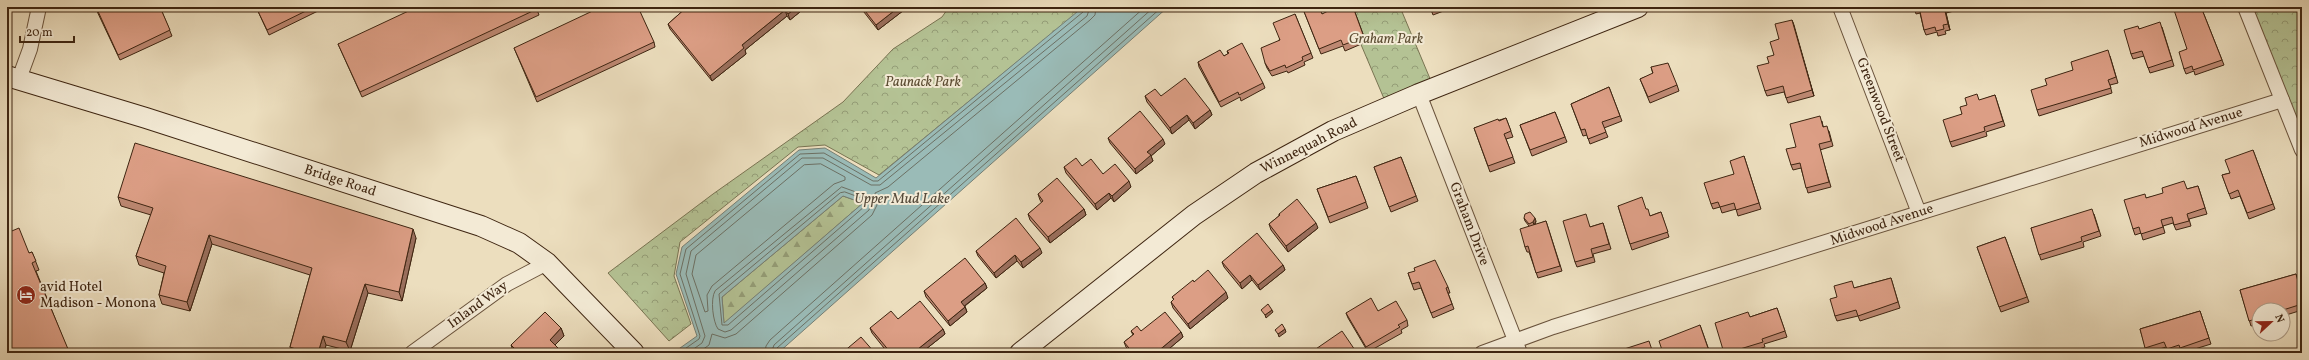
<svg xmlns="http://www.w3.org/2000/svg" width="2309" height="360" font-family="Vollkorn,serif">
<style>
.forest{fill:url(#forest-firs);stroke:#797452}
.park{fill:url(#park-crowns);stroke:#797452}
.water{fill:#9abbb7;stroke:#757f75;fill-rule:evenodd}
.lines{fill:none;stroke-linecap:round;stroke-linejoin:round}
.shore{stroke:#6c7064;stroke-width:1}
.street-casing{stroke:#6a533c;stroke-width:16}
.secondary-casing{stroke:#3e2511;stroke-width:22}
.street{stroke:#f3ead5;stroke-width:14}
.secondary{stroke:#f3ead5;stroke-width:20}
.wall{fill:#bd8872;stroke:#3e2511}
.shaded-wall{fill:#9a6f5d;stroke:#3e2511}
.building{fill:#dc9e85;stroke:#3e2511}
.labels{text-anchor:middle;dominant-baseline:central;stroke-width:4;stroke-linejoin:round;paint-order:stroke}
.park-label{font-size:14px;font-style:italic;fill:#5c4c32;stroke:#f3ead5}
.street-label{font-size:14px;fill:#3e2511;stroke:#f3ead5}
.poi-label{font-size:14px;fill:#3e2511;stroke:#f3ead5;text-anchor:start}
.water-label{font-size:15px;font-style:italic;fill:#554a3a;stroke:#f3ead5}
</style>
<defs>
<pattern id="forest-firs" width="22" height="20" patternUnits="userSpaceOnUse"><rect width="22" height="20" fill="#b4c294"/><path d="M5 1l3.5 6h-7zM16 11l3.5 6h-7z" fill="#949d77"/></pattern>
<pattern id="park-crowns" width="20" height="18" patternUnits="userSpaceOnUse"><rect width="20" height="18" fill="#b4c294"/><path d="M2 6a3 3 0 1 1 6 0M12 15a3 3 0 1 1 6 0" fill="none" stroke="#949d77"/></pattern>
</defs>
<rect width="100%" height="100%" fill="#ecdebe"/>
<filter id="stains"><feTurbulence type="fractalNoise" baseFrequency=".005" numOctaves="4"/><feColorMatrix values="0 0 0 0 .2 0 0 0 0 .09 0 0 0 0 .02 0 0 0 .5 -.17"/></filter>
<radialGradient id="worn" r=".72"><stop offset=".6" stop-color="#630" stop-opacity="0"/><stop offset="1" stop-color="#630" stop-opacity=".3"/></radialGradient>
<path class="forest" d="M843,196L863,203L724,324L722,297Z"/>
<g class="park">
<path d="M949,7H1084L879,175L825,145L798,147L680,242L674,276L691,324L669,341L608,273L713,194L843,102L893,49L942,17Z"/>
<path d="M1345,7H1400L1431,81L1388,108Z"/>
<path d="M2245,7H2302V150Z"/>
</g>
<path class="water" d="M1083,7H1168L778,353H673L697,336L676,274L682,247L799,150L825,148L876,178ZM843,196L863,203L724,323L722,297Z"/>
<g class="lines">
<g class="shore">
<path d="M821,164L845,177V180L834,184L712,286L707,295L708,311L705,312L692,274L696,255L804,165Z"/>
<path d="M842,187L867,196L871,203L869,210L731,330L725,332L718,329C713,322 710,299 715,291Z"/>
<path d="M845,192L864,199L865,206L728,325H722L719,294L840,193Z"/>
<path d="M679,353L699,339L700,336L680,274L686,249L800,154L824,153L873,181H878L1083,12L1085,7"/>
<path d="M688,353L702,343L705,336L686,274L691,251L802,158H823L871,185H880L1087,16L1090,7"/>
<path d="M698,353L709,345L712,334L725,338L736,334L872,215L877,205L875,193L888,187L1090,20L1095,15L1096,7"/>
<path d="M765,353L766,346L770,340L1145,7"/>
<path d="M771,353L774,345L1154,7"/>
<path d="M776,353L777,348L1162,7"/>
</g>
<defs>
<g id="street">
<path d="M1840,7L1919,213"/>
<path d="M2245,7L2302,150"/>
<path d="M19,79L30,49L39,7"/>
<path d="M1419,94L1520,353"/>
<path d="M412,353L507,284L547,263"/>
<path d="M1482,353L1553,327L2282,100"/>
</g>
<g id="secondary">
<path d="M7,76L146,118L481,226L519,243L547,263L634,353"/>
<path d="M1020,353L1194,215L1256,173L1333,131L1419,94L1638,7"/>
</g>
</defs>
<use href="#street" class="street-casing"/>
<use href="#secondary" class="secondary-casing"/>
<use href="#street" class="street"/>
<use href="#secondary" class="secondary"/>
</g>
<g class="wall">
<path d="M95,7H160L172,36L120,60Z"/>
<path d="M256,7H319L320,10L269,35Z"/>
<path d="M536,7L539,15L362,97L338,44Z"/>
<path d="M687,7H806L790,20L787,16L745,50L746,54L712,81L670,29L668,24Z"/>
<path d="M860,7H908L878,30Z"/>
<path d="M1353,7L1366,42L1345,51L1343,46L1321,54L1303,9L1322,14Z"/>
<path d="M1430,7H1454L1433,15Z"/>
<path d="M1914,7H1970L1946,13L1950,30L1945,31L1946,34L1938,36L1937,32L1926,35L1924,30L1920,13L1916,14Z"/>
<path d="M2201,7L2224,65L2195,75L2194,71L2186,74L2184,69L2187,49Z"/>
<path d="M1295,14L1313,58L1304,62L1305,65L1288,73L1287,71L1272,76L1267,68L1265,63Z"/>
<path d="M1792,20L1814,96L1788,103L1784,92L1767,96L1765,91L1769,63L1774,55L1779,39Z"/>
<path d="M2162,27L2174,66L2150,73L2144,56L2133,59L2131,54L2139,29Z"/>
<path d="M654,42L655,47L537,102L514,48Z"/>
<path d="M1227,51L1263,83L1265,88L1241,101L1240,97L1221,107L1199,67L1198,62L1224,56L1228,54Z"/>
<path d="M2110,56L2118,83L2110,85L2112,93L2039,116L2037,110L2073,70Z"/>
<path d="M1651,67L1677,85L1679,91L1650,103L1640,79L1653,74Z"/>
<path d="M1609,87L1622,121L1604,128L1608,137L1590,144L1587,135L1583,136L1571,104Z"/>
<path d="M1995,95L2005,126L1986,132L1987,136L1952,147L1950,142L1962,114L1967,105Z"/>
<path d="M1145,96H1161L1210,110L1212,115L1195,129L1189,120L1172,134L1147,102Z"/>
<path d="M1555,112L1567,142L1532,156L1520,125Z"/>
<path d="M1506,118L1513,137L1506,139L1515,163L1490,172L1474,128Z"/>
<path d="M1822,121L1823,126L1829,131L1833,146L1820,150L1831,187L1808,193L1801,168L1793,170L1791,165L1796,147Z"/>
<path d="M1108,138L1165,144L1151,156L1153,161L1136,174L1110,143Z"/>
<path d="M2253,150L2275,209L2249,219L2240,196L2231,199L2222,175L2230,173Z"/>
<path d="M1744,156L1761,209L1738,216L1736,209L1722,213L1720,207L1713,209L1711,204L1734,174Z"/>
<path d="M1401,157L1418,201L1391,212L1374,167Z"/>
<path d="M1082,166L1103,174L1131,187L1114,202L1111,198L1097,210L1066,173L1064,167Z"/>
<path d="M1356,176L1368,208L1330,223L1317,189Z"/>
<path d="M2198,186L2207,214L2189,219L2191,226L2176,230L2173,223L2163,226L2165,233L2143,240L2141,233L2135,235L2133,229L2146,198L2187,189Z"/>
<path d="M1038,194L1084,209L1086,215L1050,243L1030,220L1028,214L1042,203L1040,200Z"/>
<path d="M118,197L416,238L402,301L368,293L350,351L326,345L324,353H292L290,347L310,275L212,244L190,311L162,304L159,295L164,273L139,265L136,256L151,215L121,206Z"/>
<path d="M1618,206L1646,209L1650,216L1661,212L1669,237L1632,250Z"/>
<path d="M1279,214L1318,228L1288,252L1271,230L1269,224L1279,216Z"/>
<path d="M2094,214L2101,236L2083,242L2084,247L2041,260L2031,228Z"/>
<path d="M1524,218L1536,221L1535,225L1546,221L1562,271L1538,278L1529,252H1527L1525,247L1529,226L1525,221Z"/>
<path d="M1603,223L1611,249L1593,254L1595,262L1577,267L1575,262L1590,227Z"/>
<path d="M2005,237L2029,302L2001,312L1977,247Z"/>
<path d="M976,251L1042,253L1023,268L1017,261L996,278L978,256Z"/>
<path d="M32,252L39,270L36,271L69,353H7L29,253Z"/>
<path d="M1222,262L1283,265L1285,270L1260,290L1252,280L1242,289L1224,267Z"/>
<path d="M1408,273L1448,287L1450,293H1448L1454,309L1433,318L1421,288L1414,290Z"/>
<path d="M2296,274L2302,296V310L2283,316V310H2259V324L2251,326L2240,290Z"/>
<path d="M1891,278L1900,308L1860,321L1858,316L1837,321L1835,316L1837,297L1854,288Z"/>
<path d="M1194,282L1228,298L1190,329L1173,308L1171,302L1174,300L1172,297Z"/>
<path d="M985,283L987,288L965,306L967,312L950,326L926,297L924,291Z"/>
<path d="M1777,308L1787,337L1764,344L1765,347L1746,353H1724L1750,317Z"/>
<path d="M1378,311L1407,320L1408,326L1401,330L1402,333L1368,352L1348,318L1346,313Z"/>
<path d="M2200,311L2211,344L2182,353L2181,351L2174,353H2168L2166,347L2147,353L2140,329Z"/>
<path d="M898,319L943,329L945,334L921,353H888L872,333L870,328Z"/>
<path d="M1700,325L1710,353H1663Z"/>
<path d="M561,328L564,336L555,345L563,353H514L511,345Z"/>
<path d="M1131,331L1181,332L1183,337L1164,353H1131L1126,347L1124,342L1133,335Z"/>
</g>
<g class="shaded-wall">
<path d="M797,7H806L790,20L788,14Z"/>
<path d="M899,7H908L878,30L876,25Z"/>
<path d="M1944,7L1946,13L1950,30L1948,24Z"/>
<path d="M785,10L787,16L745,50L746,54L712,81L710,76L742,45Z"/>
<path d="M1792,20L1794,25L1814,96L1812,90Z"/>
<path d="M1210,110L1212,115L1195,129L1193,123Z"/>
<path d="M1187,115L1189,120L1172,134L1170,128Z"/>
<path d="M1163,139L1165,144L1151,156L1153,161L1136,174L1135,169L1147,152Z"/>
<path d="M1129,181L1131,187L1114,202L1112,196Z"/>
<path d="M1109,193L1111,198L1097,210L1095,204Z"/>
<path d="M1084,209L1086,215L1050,243L1048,237Z"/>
<path d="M1535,218L1536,221L1534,225L1533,222Z"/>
<path d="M1316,223L1318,228L1288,252L1286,246Z"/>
<path d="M413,229L416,238L402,301L399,292Z"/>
<path d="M209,235L212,244L190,311L187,302Z"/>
<path d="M1040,248L1042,253L1023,268L1021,262Z"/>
<path d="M1015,255L1017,261L996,278L994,273Z"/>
<path d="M1283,265L1285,270L1260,290L1258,285Z"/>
<path d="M1250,275L1252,280L1242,289L1240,283Z"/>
<path d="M985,283L987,288L963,307L961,302Z"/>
<path d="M365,284L368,293L350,351L346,342Z"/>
<path d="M1226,292L1228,298L1190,329L1188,324Z"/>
<path d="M965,307L967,312L950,326L948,321Z"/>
<path d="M1272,310L1273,312L1266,318L1265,315Z"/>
<path d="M561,328L564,336L553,347L550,340Z"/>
<path d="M943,329L945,334L921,353H913Z"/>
<path d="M1285,329L1286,332L1279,337L1278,334Z"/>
<path d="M1181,332L1183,337L1164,353H1157V352Z"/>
<path d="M323,336L326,345L324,353H318Z"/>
</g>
<g class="building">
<path d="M96,7H160L170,30L118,55Z"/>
<path d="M256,7H314L267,30Z"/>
<path d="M417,7H536L537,9L360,92L338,44Z"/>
<path d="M601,7H638L654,42L536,97L514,48Z"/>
<path d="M687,7H797L788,14L785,10L742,45L744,48L710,76L668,24Z"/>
<path d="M862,7H899L876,25Z"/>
<path d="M1309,7H1319L1322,14L1328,11L1327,7H1353L1364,37L1343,45L1341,40L1319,49L1303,9Z"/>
<path d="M1430,7H1439L1431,10Z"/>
<path d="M1919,7H1946H1944L1948,24L1943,25L1944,29L1936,31L1935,27L1924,30Z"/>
<path d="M2173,7H2201L2222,60L2193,70L2192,66L2184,69L2179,52L2187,49Z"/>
<path d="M1295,14L1311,53L1302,57L1303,60L1286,68L1285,65L1270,71L1265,63L1261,48L1280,40L1273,23Z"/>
<path d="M1792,20L1812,90L1786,98L1783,86L1765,91L1757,66L1769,63L1767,57L1774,55L1770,42L1779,39L1775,24Z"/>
<path d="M2160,22L2172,60L2148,68L2142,51L2131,54L2124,30L2138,26L2139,29Z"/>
<path d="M1242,43L1263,83L1239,95L1238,92L1219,102L1198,62L1220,50L1224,56L1229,53L1227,51Z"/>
<path d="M2108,50L2116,77L2108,80L2111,88L2037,110L2031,90L2047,85L2045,79L2073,70L2071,62Z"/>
<path d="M1668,63L1677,85L1648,97L1640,79L1653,73L1651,67Z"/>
<path d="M1185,78L1210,110L1193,123L1187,115L1170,128L1145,96L1155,89L1161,96Z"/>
<path d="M1609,87L1620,116L1602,122L1606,132L1588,139L1585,129L1581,130L1571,104Z"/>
<path d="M1977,94L1979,100L1995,95L2003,121L1984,127L1985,131L1950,142L1943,120L1962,114L1960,107L1967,105L1965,98Z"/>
<path d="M1140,111L1163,139L1147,152L1151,155L1135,169L1108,138Z"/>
<path d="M1555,112L1565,137L1530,150L1520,125Z"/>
<path d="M1820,116L1823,127L1827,126L1831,141L1819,144L1829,182L1806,188L1800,163L1791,165L1786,149L1796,147L1790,124Z"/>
<path d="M1506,118L1511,131L1504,134L1513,157L1488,166L1474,128L1498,119L1499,121Z"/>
<path d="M135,143L413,229L399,292L365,284L346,342L323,336L318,353H307L290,347L312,268L209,235L187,302L159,295L166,266L136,256L153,208L118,197Z"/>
<path d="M2253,150L2273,204L2247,213L2238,190L2229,194L2222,175L2230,173L2225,160Z"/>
<path d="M1744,156L1759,203L1736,210L1734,203L1720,207L1718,202L1711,204L1704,183L1734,174L1730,161Z"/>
<path d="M1401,157L1416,196L1389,207L1374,167Z"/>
<path d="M1076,158L1082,166L1091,159L1103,174L1115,164L1129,181L1112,196L1109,193L1095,204L1064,167Z"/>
<path d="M1356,176L1366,202L1328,217L1317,189Z"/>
<path d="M1057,178L1084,209L1048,237L1028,214L1043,201L1038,194Z"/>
<path d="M2184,181L2187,189L2198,186L2205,208L2187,214L2189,221L2174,225L2172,217L2161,220L2163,227L2141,234L2139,227L2133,229L2124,200L2145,194L2146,198L2163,193L2162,188Z"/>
<path d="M1642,197L1646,209H1648L1650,216L1661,212L1668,232L1630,244L1618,206Z"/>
<path d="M1297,199L1316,223L1286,246L1269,224L1280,215L1279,214Z"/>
<path d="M2092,209L2099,231L2081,237L2082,241L2039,255L2031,228Z"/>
<path d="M1530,212L1535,218L1533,222L1529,224L1524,218L1525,214Z"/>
<path d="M1586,214L1590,227L1603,223L1609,244L1591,249L1593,257L1575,262L1563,221Z"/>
<path d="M1016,218L1040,248L1021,262L1015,255L994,273L976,251Z"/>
<path d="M1546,221L1560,266L1536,273L1528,246L1525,247L1520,229Z"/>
<path d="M19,228L29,253L32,252L36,261L32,263L68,349L57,353H7V233Z"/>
<path d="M1257,233L1283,265L1258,285L1250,275L1240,283L1222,262Z"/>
<path d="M2005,237L2027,297L1999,307L1977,247Z"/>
<path d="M965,258L985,283L961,302L965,307L948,321L924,291Z"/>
<path d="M1435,260L1448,287L1446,288L1452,304L1431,313L1419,282L1412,284L1408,273L1415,271L1414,268Z"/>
<path d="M1208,270L1226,292L1188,324L1171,302L1174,299L1172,297L1193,280L1194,282Z"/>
<path d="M2296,274L2302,297V304L2283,310H2259V318L2249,321L2240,290Z"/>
<path d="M1891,278L1898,302L1858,316L1856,310L1835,316L1830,299L1837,297L1834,286L1852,281L1854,288Z"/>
<path d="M1371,298L1378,311L1396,301L1407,320L1398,325L1400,327L1366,347L1346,313Z"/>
<path d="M920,301L943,329L913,353H891L870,328L891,311L898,319Z"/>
<path d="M1268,304L1272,310L1265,315L1261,310Z"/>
<path d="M1777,308L1785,331L1762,339L1763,342L1727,353H1724L1715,323L1748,312L1750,317Z"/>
<path d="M2200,311L2209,338L2180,348L2179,345L2167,349L2164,342L2145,348L2140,329Z"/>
<path d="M545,312L561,328L550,340L563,353H519L511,345Z"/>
<path d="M1165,312L1181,332L1157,352V353H1133L1124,342L1134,334L1131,331L1137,326L1141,331Z"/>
<path d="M1282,324L1285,329L1278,334L1275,330Z"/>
<path d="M1700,325L1709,351L1703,353H1663L1659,341Z"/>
<path d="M1342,331L1357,353H1310Z"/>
<path d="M861,337L875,353H842Z"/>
<path d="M1649,341L1653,353H1612Z"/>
<path d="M2082,349L2083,353H2070Z"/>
</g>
<defs>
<symbol id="hotel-disc" viewBox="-11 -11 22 22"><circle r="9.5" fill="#8f2418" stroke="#f3ead5"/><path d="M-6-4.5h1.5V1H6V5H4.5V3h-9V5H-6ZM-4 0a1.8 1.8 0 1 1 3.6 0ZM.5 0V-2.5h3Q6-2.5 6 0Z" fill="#fff"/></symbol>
</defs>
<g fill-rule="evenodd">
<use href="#hotel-disc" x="15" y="284" width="22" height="22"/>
</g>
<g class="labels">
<g class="park-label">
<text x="1386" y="39">Graham Park</text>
<text x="923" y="82">Paunack Park</text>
</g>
<g class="street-label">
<text transform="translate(1880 110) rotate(69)">Greenwood Street</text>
<text transform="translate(2191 128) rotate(-17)">Midwood Avenue</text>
<text transform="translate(1309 146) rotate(-27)">Winnequah Road</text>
<text transform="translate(340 181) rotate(18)">Bridge Road</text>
<text transform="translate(1469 224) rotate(69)">Graham Drive</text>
<text transform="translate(1882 225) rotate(-18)">Midwood Avenue</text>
<text transform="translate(478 305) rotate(-36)">Inland Way</text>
</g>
<g class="poi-label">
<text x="40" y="287">avid Hotel<tspan x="40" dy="16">Madison - Monona</tspan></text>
</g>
<g class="water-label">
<text x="902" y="199">Upper Mud Lake</text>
</g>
</g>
<rect width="2309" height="360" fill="none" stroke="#ecdebe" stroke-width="24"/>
<rect x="8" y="8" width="2293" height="344" fill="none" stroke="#3e2511" stroke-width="2"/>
<rect x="12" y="12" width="2285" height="336" fill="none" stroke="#3e2511"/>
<g transform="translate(2271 322) rotate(68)"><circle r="19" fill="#f3ead5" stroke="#ab9b87"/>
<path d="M0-3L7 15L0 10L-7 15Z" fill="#8f2418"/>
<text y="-6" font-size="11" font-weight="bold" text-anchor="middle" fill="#3e2511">N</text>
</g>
<path d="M20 36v6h54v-6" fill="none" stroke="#3e2511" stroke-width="2"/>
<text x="26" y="36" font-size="12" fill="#3e2511" stroke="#f3ead5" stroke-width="3" paint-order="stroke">20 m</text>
<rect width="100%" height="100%" filter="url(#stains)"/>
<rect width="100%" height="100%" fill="url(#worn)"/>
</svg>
